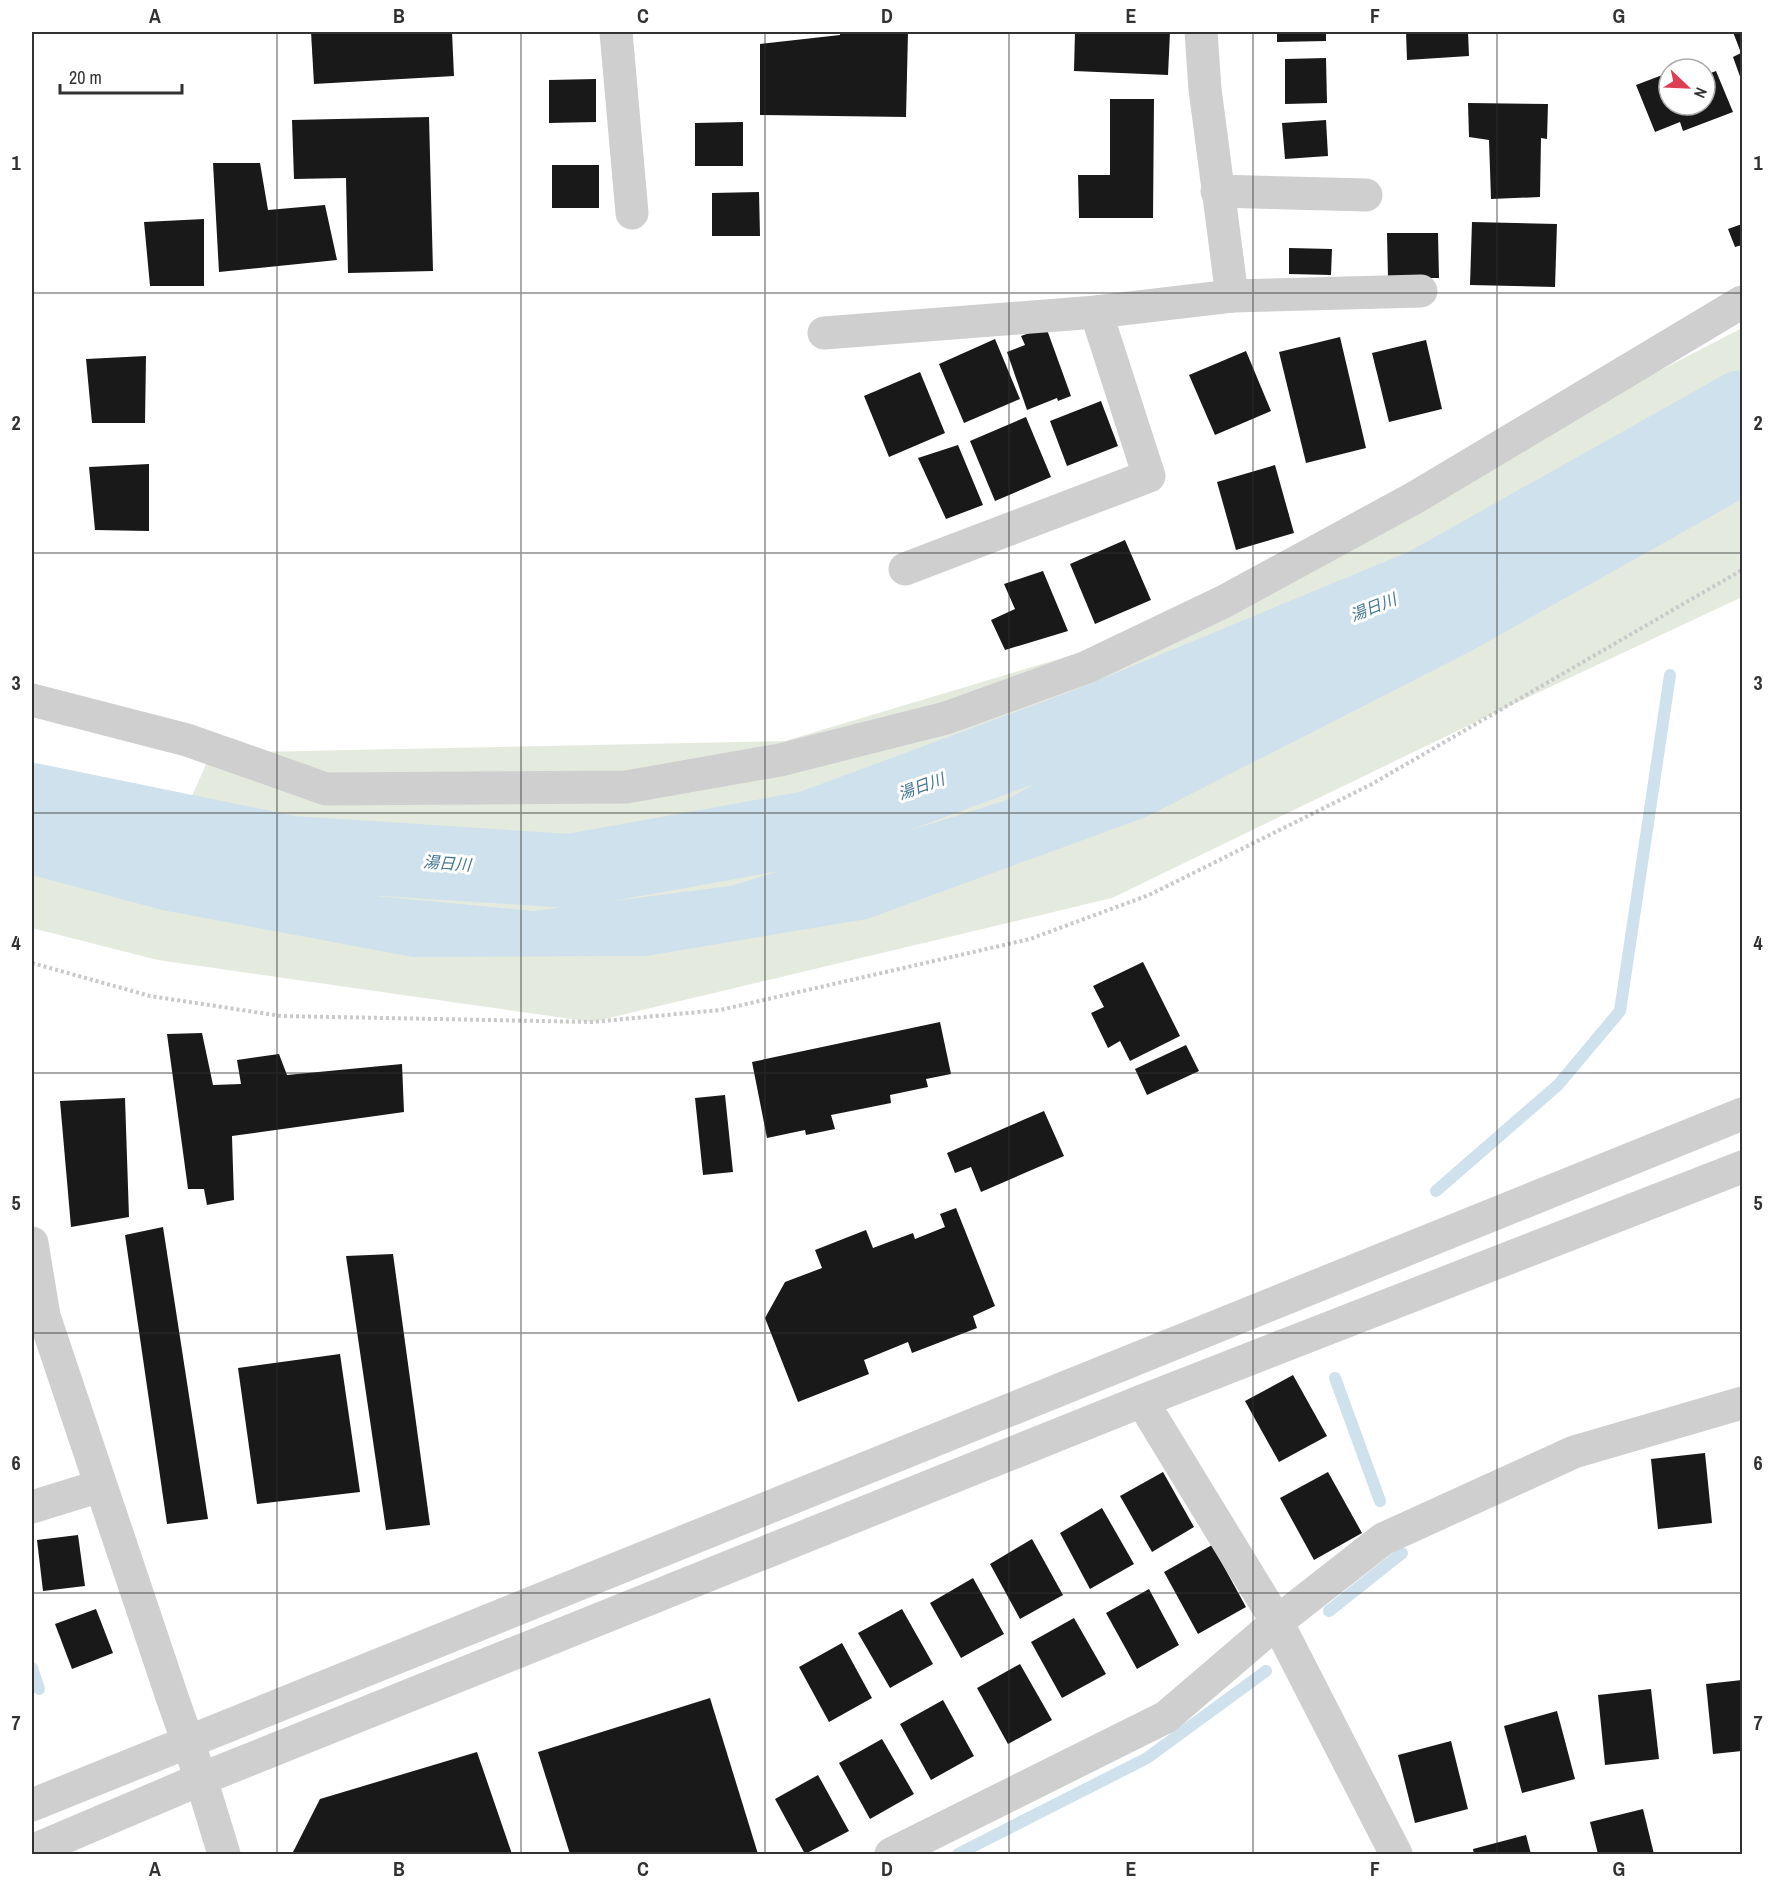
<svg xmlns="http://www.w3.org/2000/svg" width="1774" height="1886" font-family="'Archivo Narrow','Noto Sans JP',sans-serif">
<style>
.green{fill:#e5eade}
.water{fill:#cee1ec}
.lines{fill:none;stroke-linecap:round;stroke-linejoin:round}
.stream{stroke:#cee1ec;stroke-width:12}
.river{stroke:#cee1ec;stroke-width:74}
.building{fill:#191919}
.path{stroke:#c9c9c9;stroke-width:4;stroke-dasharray:3 3;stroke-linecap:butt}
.minor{stroke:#cfcfcf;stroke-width:33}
.tertiary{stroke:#cfcfcf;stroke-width:33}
.grid{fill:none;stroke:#323232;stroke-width:1.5;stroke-opacity:0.55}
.labels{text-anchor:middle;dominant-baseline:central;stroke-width:6;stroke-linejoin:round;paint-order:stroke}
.water-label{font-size:16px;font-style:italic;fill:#427591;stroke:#fff}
.neatline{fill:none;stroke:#323232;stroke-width:2}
.grid-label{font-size:20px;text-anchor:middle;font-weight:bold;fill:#323232}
</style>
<rect width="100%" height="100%" fill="#fff"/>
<path class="green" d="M1742,328V597L1488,716L1112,898L592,1022L158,960L32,928V791L100,807L177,830L211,753L785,741L1162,628Z"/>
<path class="water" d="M1742,416V499L1473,650L1146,817L867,919L646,956L413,957L162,910L32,875V797L92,812L376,896L534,911L731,886L1004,801L1170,708Z"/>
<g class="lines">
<g class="stream">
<path d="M1436,1191L1558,1085L1620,1011L1670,675"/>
<path d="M1335,1378L1380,1501"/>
<path d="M1329,1611L1402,1553"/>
<path d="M32,1668L39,1689"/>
<path d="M958,1854L1147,1758L1266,1671"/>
</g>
<path class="river" d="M32,800L292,853L570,871L809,828L1087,725L1423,586L1742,407"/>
</g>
<g class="building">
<path d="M311,32H452L454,76L314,84Z"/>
<path d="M840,32H908L906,117L760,115V44L840,35Z"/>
<path d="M1075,32H1170L1168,75L1074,71Z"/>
<path d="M1277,32H1326V41L1277,42Z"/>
<path d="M1406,32H1468L1469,56L1407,60Z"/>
<path d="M1733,32H1742V82L1733,57L1741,53Z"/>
<path d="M1326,58L1327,103L1285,104V59Z"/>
<path d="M1716,71L1733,112L1683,131L1680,122L1655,132L1636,85L1665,74L1669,83V105H1705V75Z"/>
<path d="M596,79V122L549,123V80Z"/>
<path d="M1110,99H1154L1153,218H1079L1078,175H1110Z"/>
<path d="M1468,103L1548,104L1547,139L1541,138L1540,197L1491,199L1489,140L1469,137Z"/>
<path d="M429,117L433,271L348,273L346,178L294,179L292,120Z"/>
<path d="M1326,120L1328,156L1285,159L1282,123Z"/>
<path d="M743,122V166H695V123Z"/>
<path d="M213,163H260L268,210L325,205L337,260L219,272Z"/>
<rect x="552" y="165" width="47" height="43"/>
<path d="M759,192L760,236H712V193Z"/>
<path d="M204,219V286H150L144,222Z"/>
<path d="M1472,222L1557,224L1555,287L1470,285Z"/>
<path d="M1742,224V245L1735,247L1728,229Z"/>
<path d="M1387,233H1438L1439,278H1388Z"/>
<path d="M1289,248L1332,249L1331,275L1289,274Z"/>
<path d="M1046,327L1071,396L1058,401L1057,398L1027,410L1007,352L1025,345L1021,336Z"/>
<path d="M1340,337L1366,448L1306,463L1279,352Z"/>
<path d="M995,339L1020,399L964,423L939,364Z"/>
<path d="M1426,340L1442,409L1389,422L1372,353Z"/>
<path d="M1246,351L1271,411L1215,435L1189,375Z"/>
<path d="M146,356L145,423H92L86,359Z"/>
<path d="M920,372L945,433L889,457L864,396Z"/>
<path d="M1101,401L1118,446L1067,466L1050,421Z"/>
<path d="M1026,417L1051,477L995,501L970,441Z"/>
<path d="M958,445L983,505L946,519L918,458Z"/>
<path d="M149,464V531L95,530L89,467Z"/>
<path d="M1275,465L1294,533L1236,550L1217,482Z"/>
<path d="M1125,540L1151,600L1095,624L1070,564Z"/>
<path d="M1043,571L1068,631L1005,650L991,620L1015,609L1004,584Z"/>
<path d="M1143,962L1180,1036L1130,1061L1120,1041L1108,1048L1091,1013L1104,1007L1093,986Z"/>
<path d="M940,1022L951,1074L926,1079L928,1087L890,1095L891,1103L831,1115L835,1129L806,1135L805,1130L767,1138L752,1062Z"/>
<path d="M202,1033L213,1085L241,1084L237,1060L279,1054L287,1075L402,1064L404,1112L232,1136L234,1200L207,1205L204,1189H188L167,1034Z"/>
<path d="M1186,1045L1199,1071L1147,1095L1135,1069Z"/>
<path d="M725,1095L733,1172L703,1175L695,1098Z"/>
<path d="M125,1098L129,1217L71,1227L60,1101Z"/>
<path d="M1044,1111L1064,1156L981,1192L971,1167L955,1173L947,1153Z"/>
<path d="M956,1208L995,1306L973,1316L977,1328L912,1353L908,1342L864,1360L869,1374L798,1402L765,1318L785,1282L822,1268L815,1250L866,1230L873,1248L913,1233L915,1239L945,1227L940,1214Z"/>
<path d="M163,1227L208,1519L167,1524L125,1235Z"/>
<path d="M393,1254L430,1525L386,1530L346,1256Z"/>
<path d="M340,1354L360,1492L257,1504L238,1368Z"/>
<path d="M1293,1375L1327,1436L1279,1462L1245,1401Z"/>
<path d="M1705,1453L1712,1523L1658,1529L1651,1459Z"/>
<path d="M1163,1472L1194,1527L1152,1552L1120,1496Z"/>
<path d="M1328,1472L1362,1533L1314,1560L1280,1498Z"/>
<path d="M1102,1508L1134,1564L1090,1589L1060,1533Z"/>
<path d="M78,1535L85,1586L43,1591L37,1540Z"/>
<path d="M1032,1539L1063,1595L1020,1619L990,1564Z"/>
<path d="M1212,1545L1246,1607L1198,1634L1164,1572Z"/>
<path d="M973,1578L1004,1634L961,1658L930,1603Z"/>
<path d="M1149,1589L1179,1645L1137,1669L1106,1613Z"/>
<path d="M96,1609L113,1653L72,1669L55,1624Z"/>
<path d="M902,1609L933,1664L890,1688L858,1633Z"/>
<path d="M1074,1618L1106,1674L1062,1698L1031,1642Z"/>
<path d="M842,1643L872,1698L829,1722L799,1667Z"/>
<path d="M1020,1664L1052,1720L1008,1744L977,1688Z"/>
<path d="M1742,1680V1751L1713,1754L1706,1684Z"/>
<path d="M1651,1689L1659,1759L1605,1765L1598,1695Z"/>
<path d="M710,1698L758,1854H570L538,1752Z"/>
<path d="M943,1700L974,1756L931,1780L900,1724Z"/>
<path d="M1557,1711L1575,1779L1522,1793L1504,1726Z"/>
<path d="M882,1739L914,1794L870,1819L839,1763Z"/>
<path d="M1451,1741L1468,1809L1415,1823L1398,1755Z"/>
<path d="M477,1752L512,1854H292L320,1799Z"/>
<path d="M818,1775L849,1831L805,1854L775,1799Z"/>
<path d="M1643,1809L1654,1854H1598L1590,1822Z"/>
<path d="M1526,1835L1531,1854H1474L1473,1849Z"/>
</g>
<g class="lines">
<path class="path" d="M32,963L150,996L281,1016L592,1022L720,1010L1030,939L1149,895L1372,784L1742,570"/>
<g class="minor">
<path d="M616,32L632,213"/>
<path d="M1201,32L1205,89L1232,296L1421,291"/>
<path d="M1217,191L1366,195"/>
<path d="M824,333L1096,312L1232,296"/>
<path d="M905,569L1149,476L1096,312"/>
<path d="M32,700L187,740L326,789L626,787L780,760L946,718L1087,667L1223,602L1416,497L1742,302"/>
<path d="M32,1243L44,1316L173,1700L201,1779L224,1854"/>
<path d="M1142,1401L1277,1622L1396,1854"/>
<path d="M32,1507L100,1486"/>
<path d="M891,1854L1166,1717L1277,1622L1383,1539L1574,1452L1742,1403"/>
</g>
<g class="tertiary">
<path d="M32,1805L1742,1114"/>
<path d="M32,1851L201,1779L1142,1401L1742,1167"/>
</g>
</g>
<path class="grid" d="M277,32V1854M521,32V1854M765,32V1854M1009,32V1854M1253,32V1854M1497,32V1854M32,293H1742M32,553H1742M32,813H1742M32,1073H1742M32,1333H1742M32,1593H1742"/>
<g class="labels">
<g class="water-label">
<text transform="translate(1373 607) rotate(-22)">湯日川</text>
<text transform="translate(921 786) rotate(-20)">湯日川</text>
<text transform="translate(447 863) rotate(4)">湯日川</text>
</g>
</g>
<rect width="1774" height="1886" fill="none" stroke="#ffffff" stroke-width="66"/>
<g transform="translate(1687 87) rotate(113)"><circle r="28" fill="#ffffff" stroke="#adadad" stroke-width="1.5"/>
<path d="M0-4.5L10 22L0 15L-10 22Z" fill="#dd3f50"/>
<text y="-9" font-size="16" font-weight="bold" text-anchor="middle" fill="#323232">N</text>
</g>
<path d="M60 84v9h122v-9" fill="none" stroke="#323232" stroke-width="3"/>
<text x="69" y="84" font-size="18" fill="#323232" stroke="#ffffff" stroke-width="4.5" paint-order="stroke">20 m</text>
<rect x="33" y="33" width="1708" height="1820" class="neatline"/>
<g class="grid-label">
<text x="155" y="23">A</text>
<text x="399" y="23">B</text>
<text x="643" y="23">C</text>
<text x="887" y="23">D</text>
<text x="1131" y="23">E</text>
<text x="1375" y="23">F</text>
<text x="1619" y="23">G</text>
<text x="16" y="170">1</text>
<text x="1758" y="170">1</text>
<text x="16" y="430">2</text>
<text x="1758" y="430">2</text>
<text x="16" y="690">3</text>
<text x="1758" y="690">3</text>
<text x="16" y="950">4</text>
<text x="1758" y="950">4</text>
<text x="16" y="1210">5</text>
<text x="1758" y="1210">5</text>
<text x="16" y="1470">6</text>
<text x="1758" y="1470">6</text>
<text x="16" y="1730">7</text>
<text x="1758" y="1730">7</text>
<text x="155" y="1876">A</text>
<text x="399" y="1876">B</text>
<text x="643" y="1876">C</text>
<text x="887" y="1876">D</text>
<text x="1131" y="1876">E</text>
<text x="1375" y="1876">F</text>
<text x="1619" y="1876">G</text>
</g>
</svg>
